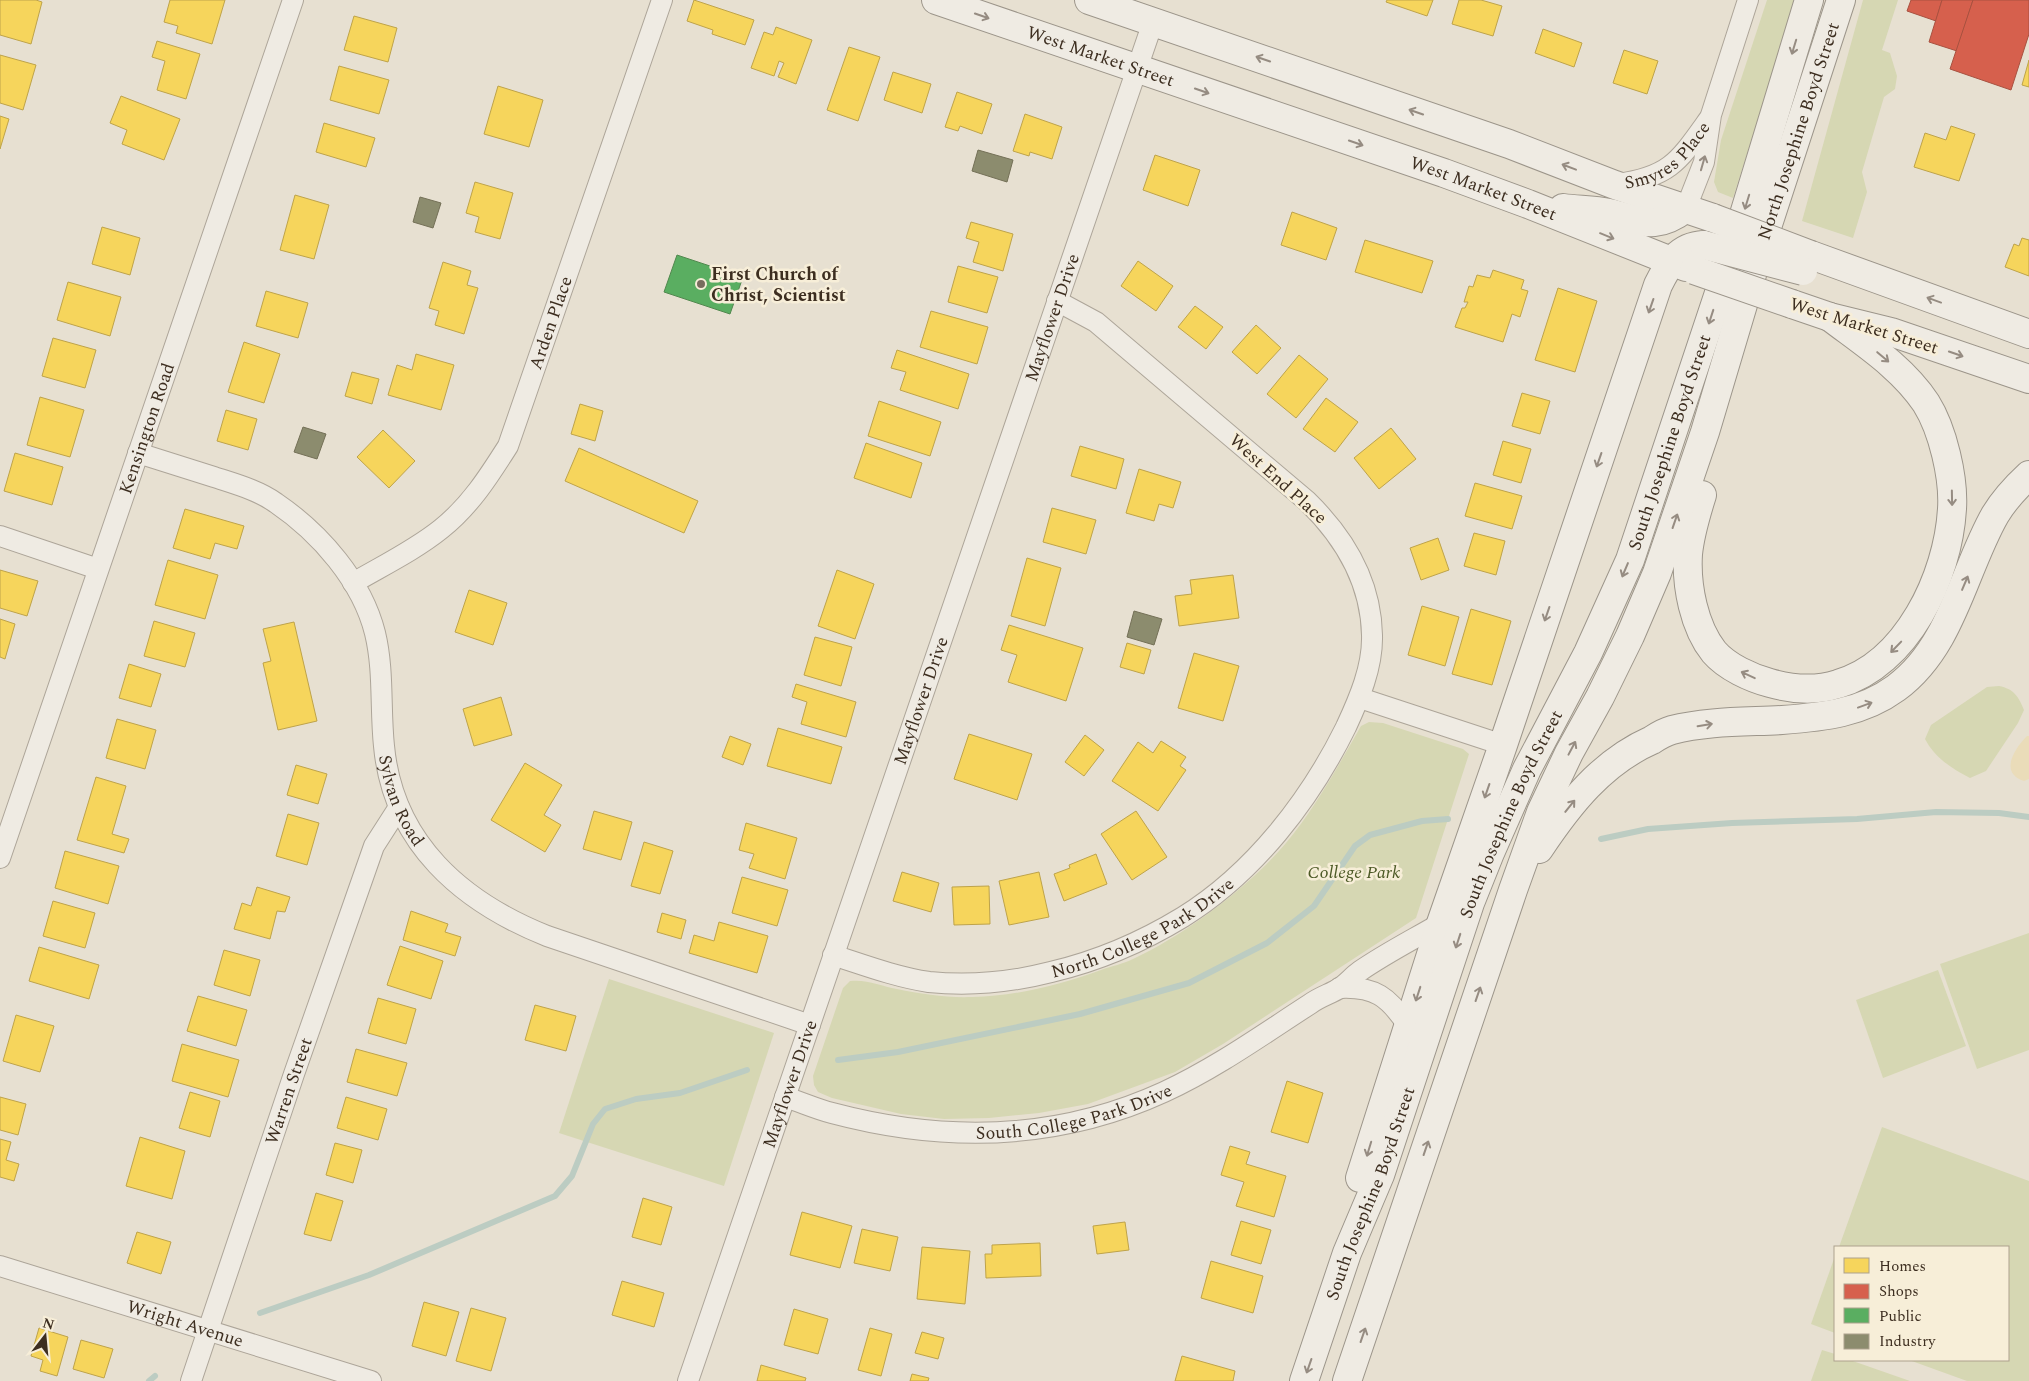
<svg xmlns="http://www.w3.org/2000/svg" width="2029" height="1381" font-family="Spectral,serif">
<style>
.green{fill:#d6d7b3}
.sand{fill:#eadcb9}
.homes{fill:#f6d55c;stroke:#bea34a}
.shops{fill:#d6604d;stroke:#a85140}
.public{fill:#5aae61;stroke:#51884e}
.industry{fill:#8c8c6e;stroke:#747057}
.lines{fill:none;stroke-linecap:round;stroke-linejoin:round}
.stream{stroke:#bcccc2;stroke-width:6}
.street-casing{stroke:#ada599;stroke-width:22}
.secondary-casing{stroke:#9c958a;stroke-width:30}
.street{stroke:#efebe3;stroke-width:20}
.secondary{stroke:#efebe3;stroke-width:28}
.secondary-bridge-casing{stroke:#9c958a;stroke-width:30;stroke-linecap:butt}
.secondary-bridge{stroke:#efebe3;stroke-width:28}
.oneway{stroke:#968c82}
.poi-dot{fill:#786c5e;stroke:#f7eed8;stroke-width:2}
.labels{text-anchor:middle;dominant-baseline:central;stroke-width:5;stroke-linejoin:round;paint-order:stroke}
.street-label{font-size:18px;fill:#3d2e20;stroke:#f7eed8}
.poi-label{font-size:18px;font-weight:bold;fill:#3d2e20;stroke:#f7eed8;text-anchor:start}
.park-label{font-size:18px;font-style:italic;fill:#4d5a26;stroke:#f7eed8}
</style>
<rect width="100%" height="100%" fill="#e7e0d1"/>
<g class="green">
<path d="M1767,0H1796L1733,198L1718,192L1714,182L1721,140Z"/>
<path d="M1863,0H1898L1882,50L1890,53L1897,76L1895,89L1884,97L1862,172L1867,192L1853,238L1802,221Z"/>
<path d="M1999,686C2014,689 2018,696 2024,710L2018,723L1986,771L1970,778C1951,768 1935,758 1925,739L1931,725L1987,687Z"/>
<path d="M1369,722L1383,723L1463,749L1469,754L1416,918L1223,1044L1175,1072L1088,1104L1039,1113L989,1118L944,1119L901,1114L832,1098L818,1092L814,1085L813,1076L843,988L850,981C867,979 881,986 897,989C922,994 947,998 972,997C1017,996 1059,985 1101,970C1112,966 1123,964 1133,959C1185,935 1249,887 1286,843C1316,807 1338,766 1361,726Z"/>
<path d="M2029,933V1050L1977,1069L1940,964Z"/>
<path d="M1938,970L1966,1046L1883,1078L1856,1000Z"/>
<path d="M609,979L774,1033L724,1186L559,1133Z"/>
<path d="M1882,1127L2029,1181V1381H1967L1909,1360H2008V1247H1839Z"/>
<path d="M1835,1256V1333L1811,1324Z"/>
<path d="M1822,1350L1835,1354V1360H1850L1910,1381H1811Z"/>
</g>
<path class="sand" d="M2027,736H2029V779L2024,781C1999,773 2014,749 2027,736Z"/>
<g class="homes">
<path d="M0,0H36L42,2L31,44L0,35Z"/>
<path d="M170,0H225L212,44L176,33L178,26L164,22Z"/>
<path d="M694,0L754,20L745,45L712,34L713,30L687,21Z"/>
<path d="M1387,0H1433L1427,16L1386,2Z"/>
<path d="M1459,0H1481L1502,6L1493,36L1452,24Z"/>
<path d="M354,16L397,28L388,62L344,50Z"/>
<path d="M776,27L812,40L796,84L778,77L784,63L779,61L774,76L751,68L764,32L773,35Z"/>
<path d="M1543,29L1582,43L1574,67L1535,53Z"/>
<path d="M157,41L200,54L186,99L157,90L165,61L152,57Z"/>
<path d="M849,47L880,57L858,121L827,110Z"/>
<path d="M1624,50L1658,61L1647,94L1613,83Z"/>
<path d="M0,55L36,65L23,110L0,103Z"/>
<path d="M2029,60V87L2022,85Z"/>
<path d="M339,66L389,80L379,114L330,100Z"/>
<path d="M893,72L931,84L922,113L884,100Z"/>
<path d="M498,86L543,100L529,147L484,134Z"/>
<path d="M957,92L992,104L982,134L960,126L958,131L945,127Z"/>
<path d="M121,96L180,119L164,160L122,144L127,130L110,123Z"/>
<path d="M1025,114L1062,127L1052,159L1030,152L1029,156L1013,151Z"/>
<path d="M0,116L9,119L0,149Z"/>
<path d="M324,123L375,138L366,167L316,152Z"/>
<path d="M1951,126L1975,134L1959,181L1914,167L1925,133L1946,140Z"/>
<path d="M1155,155L1200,170L1188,206L1143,190Z"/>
<path d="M475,182L513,193L500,239L475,232L479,217L466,213Z"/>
<path d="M295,195L329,205L314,259L280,250Z"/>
<path d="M1292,212L1337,228L1326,260L1281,245Z"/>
<path d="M971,222L1013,234L1003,271L973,262L979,242L966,238Z"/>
<path d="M102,227L140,238L130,275L92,264Z"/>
<path d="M2022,238L2029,240V276L2005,267L2014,244L2019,246Z"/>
<path d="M1365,240L1433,261L1422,293L1355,272Z"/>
<path d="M1138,261L1173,286L1156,311L1121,286Z"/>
<path d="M443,262L471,271L467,285L478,288L464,334L435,325L439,311L429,308Z"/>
<path d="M958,266L998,277L987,313L948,302Z"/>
<path d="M1493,270L1524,280L1521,289L1528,291L1520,317L1512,314L1503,342L1455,327L1462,308H1465L1468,302H1464L1469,286L1473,287L1477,275L1490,278Z"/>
<path d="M68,282L121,297L110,336L57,320Z"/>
<path d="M1558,288L1597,301L1575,372L1535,360Z"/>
<path d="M266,291L308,303L298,338L256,326Z"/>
<path d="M1195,306L1223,327L1206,349L1178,327Z"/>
<path d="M931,311L988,327L977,364L920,347Z"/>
<path d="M1256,325L1281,348L1257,374L1232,352Z"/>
<path d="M53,338L96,350L85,388L42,376Z"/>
<path d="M244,342L280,354L264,403L228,392Z"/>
<path d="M897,350L969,374L958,409L900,390L906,372L891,368Z"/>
<path d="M416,354L454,365L441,410L388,395L397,365L412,370Z"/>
<path d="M1299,355L1328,379L1296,418L1267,394Z"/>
<path d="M352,372L379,379L372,404L345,396Z"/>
<path d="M1522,393L1550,401L1540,434L1512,426Z"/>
<path d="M40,397L84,410L70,457L27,445Z"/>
<path d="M1326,398L1358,422L1335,452L1303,429Z"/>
<path d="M879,401L941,422L930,456L868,436Z"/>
<path d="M580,404L603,411L595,441L571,434Z"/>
<path d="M226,410L257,419L248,450L217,441Z"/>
<path d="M1391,428L1416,459L1379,489L1354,458Z"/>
<path d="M383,430L415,461L389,488L357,457Z"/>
<path d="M1503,441L1531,449L1521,483L1493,475Z"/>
<path d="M866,443L922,463L911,498L854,478Z"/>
<path d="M1080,446L1124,459L1116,489L1071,476Z"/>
<path d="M579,448L698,501L684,533L565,481Z"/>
<path d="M15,453L63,467L52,505L4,491Z"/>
<path d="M1139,469L1181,482L1173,508L1159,504L1154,521L1126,513Z"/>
<path d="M1475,483L1522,496L1512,529L1465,516Z"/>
<path d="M1052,508L1096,520L1086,554L1043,542Z"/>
<path d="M185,509L244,526L237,549L215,543L210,559L173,548Z"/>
<path d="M1474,533L1505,541L1496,575L1464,566Z"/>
<path d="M1438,538L1449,570L1421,580L1410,548Z"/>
<path d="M1027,558L1061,568L1045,626L1011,616Z"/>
<path d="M168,560L218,575L205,619L155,605Z"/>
<path d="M0,570L38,581L27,616L0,608Z"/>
<path d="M837,570L874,584L855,639L818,626Z"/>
<path d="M1233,575L1239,618L1179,626L1175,596L1192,594L1190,580Z"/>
<path d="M469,590L507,603L493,645L455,632Z"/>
<path d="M1422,606L1459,617L1445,666L1408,655Z"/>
<path d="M1471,609L1511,621L1492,685L1452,674Z"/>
<path d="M0,619L15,624L5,659L0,657Z"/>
<path d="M154,621L195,633L185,667L144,656Z"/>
<path d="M294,622L317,721L278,730L263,663L271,661L263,629Z"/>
<path d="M1009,625L1083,648L1066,701L1008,682L1017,655L1001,650Z"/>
<path d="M815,637L852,647L841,686L804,675Z"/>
<path d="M1127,643L1151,650L1144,674L1120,667Z"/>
<path d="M1194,653L1239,666L1223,721L1178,708Z"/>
<path d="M129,664L161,674L151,707L119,698Z"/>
<path d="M796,684L856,702L846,737L801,724L807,702L792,697Z"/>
<path d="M501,697L512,735L474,746L463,709Z"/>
<path d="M117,719L156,730L145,769L106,758Z"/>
<path d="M778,728L842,747L831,784L767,766Z"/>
<path d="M969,734L1032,754L1017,800L954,779Z"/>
<path d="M1085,735L1104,750L1084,776L1065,762Z"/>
<path d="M730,736L751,744L743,765L722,757Z"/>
<path d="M1161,741L1186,757L1180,766L1186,770L1158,811L1112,781L1138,742L1153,753Z"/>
<path d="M525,763L562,785L544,815L561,825L545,852L491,820Z"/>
<path d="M296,765L327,774L318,804L287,795Z"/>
<path d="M96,777L126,786L112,834L129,839L124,853L77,840Z"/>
<path d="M594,811L632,822L621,860L583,849Z"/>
<path d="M1136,811L1167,857L1132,880L1101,834Z"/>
<path d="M288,814L319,823L307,865L276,856Z"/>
<path d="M746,823L797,838L785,879L749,868L754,854L739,850Z"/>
<path d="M644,842L673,851L660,894L631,886Z"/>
<path d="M65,851L119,866L108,904L55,888Z"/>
<path d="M1096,854L1107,884L1064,901L1054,874L1070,868L1069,865Z"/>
<path d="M902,872L939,883L931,912L893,901Z"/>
<path d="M1039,872L1049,917L1009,925L999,881Z"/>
<path d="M742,877L788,890L777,926L732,913Z"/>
<path d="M989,886L990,924L954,925L952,887Z"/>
<path d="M257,887L290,897L285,912L277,911L270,939L234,929L242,903L251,906Z"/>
<path d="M53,901L95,913L85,948L43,936Z"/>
<path d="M411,911L448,924L445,932L461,937L455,956L403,940Z"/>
<path d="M662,913L686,920L681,939L657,932Z"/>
<path d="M719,922L768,936L757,973L689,953L694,935L714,941Z"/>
<path d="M400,946L443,961L431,999L387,985Z"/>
<path d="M39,947L99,965L89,999L29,981Z"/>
<path d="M224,950L260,960L250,996L214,985Z"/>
<path d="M198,996L247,1010L236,1046L187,1031Z"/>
<path d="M378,998L416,1009L406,1044L368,1033Z"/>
<path d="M535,1005L576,1016L566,1051L525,1040Z"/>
<path d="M16,1015L54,1026L40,1072L3,1061Z"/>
<path d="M182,1044L239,1060L228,1097L172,1081Z"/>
<path d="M356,1049L407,1063L397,1096L347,1082Z"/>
<path d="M1287,1081L1323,1093L1308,1143L1271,1132Z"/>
<path d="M190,1092L220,1101L210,1137L179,1128Z"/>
<path d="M0,1097L26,1104L18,1135L0,1130Z"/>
<path d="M346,1097L387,1109L378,1140L337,1128Z"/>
<path d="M140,1137L185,1151L172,1199L126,1186Z"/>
<path d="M0,1139L11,1142L6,1160L19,1164L14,1181L0,1177Z"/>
<path d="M335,1143L362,1150L353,1183L326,1175Z"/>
<path d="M1230,1146L1250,1152L1246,1164L1286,1176L1274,1217L1236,1206L1244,1182L1221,1175Z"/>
<path d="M316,1193L343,1201L331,1241L304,1234Z"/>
<path d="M643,1198L672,1207L661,1245L632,1237Z"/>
<path d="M802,1212L852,1226L840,1268L790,1255Z"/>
<path d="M1241,1221L1271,1230L1261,1264L1231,1255Z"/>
<path d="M1125,1222L1129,1250L1097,1254L1093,1226Z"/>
<path d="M862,1229L898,1237L890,1271L854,1263Z"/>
<path d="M137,1232L171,1242L161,1274L127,1263Z"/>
<path d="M1040,1243L1041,1276L986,1278L985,1254H992V1245Z"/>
<path d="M922,1247L970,1251L965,1304L917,1299Z"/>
<path d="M1211,1261L1263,1276L1253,1313L1201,1298Z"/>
<path d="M622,1281L664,1293L654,1327L612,1315Z"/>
<path d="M424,1302L459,1312L446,1356L412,1346Z"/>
<path d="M471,1308L506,1318L491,1371L456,1361Z"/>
<path d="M794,1309L828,1319L818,1354L784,1345Z"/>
<path d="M39,1328L68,1337L57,1376L40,1371L43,1360L31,1356Z"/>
<path d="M870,1328L892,1334L881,1376L858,1370Z"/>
<path d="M922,1332L944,1338L938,1359L915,1353Z"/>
<path d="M81,1340L113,1349L104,1378L73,1369Z"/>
<path d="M1182,1356L1235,1371L1233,1381H1175Z"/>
<path d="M761,1365L806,1378L805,1381H757Z"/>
<path d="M912,1374L929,1378L928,1381H910Z"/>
</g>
<g class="shops">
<path d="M1911,0H1942L1936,21L1907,11Z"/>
<path d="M1942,0H1973L1957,51L1929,42Z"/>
<path d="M1973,0H2029V34L2011,90L1950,69Z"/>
</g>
<path class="public" d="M677,255L743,277L730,314L664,292Z"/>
<g class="industry">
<path d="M978,150L1013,160L1007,182L972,171Z"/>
<path d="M420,197L441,203L433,228L413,222Z"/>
<path d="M303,427L326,434L317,459L294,452Z"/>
<path d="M1134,611L1162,619L1154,645L1127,637Z"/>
</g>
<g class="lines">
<g class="stream">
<path d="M1601,839L1648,829L1732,823L1857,819L1936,812L1999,813L2029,817"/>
<path d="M838,1060L898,1052L1080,1014L1189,983L1267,943L1314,906L1355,846L1370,835L1422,821L1448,819"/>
<path d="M260,1313L369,1275L555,1196L572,1176L593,1124L605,1109L636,1099L680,1093L747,1070"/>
<path d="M149,1381L155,1376"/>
</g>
<defs>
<g id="street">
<path id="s1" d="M1617,184C1670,177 1679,161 1709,119"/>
<path d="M1686,208L1704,162L1711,115L1748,0"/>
<path id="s2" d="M138,453C163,461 189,469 214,477C235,484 258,490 276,503C320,533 362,581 375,633C384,670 380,708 384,746C393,843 462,902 547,936L810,1025"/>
<path d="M0,536L98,569"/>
<path id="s3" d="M353,583C382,566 415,550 441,529C470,506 489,476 508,446L662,0"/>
<path d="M1360,698L1503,745"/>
<path id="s4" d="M0,858L293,0"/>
<path id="s5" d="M833,955C864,965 896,977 929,982C969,986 1012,982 1051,972C1098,961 1142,942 1183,917C1254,873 1310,800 1346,727C1359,699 1373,667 1372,635C1371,582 1344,537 1307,501L1096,322L1057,301"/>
<path d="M1339,988C1375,986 1389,997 1408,1026"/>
<path id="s6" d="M785,1097C801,1102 816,1109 832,1113C945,1143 1057,1141 1164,1092C1216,1068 1262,1035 1310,1004C1319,997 1330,994 1340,988C1347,983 1353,976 1360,971C1386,953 1414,939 1441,923"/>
<path id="s7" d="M0,1266L371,1381"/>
<path id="s8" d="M191,1381L294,1074L374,846L399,807"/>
<path id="s9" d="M688,1381L1153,22"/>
</g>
<g id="secondary">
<path id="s10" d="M936,0L1444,173L1528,204L1686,267"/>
<path d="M1089,0L1509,144L1615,185L1713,218"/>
<path d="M1563,208C1578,210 1594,210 1609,213C1641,220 1655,232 1686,208"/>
<path d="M1811,255L2029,334"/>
<path d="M1792,304L1830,317L1891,332L2029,379"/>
<path d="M1702,495C1696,514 1690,534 1688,554C1686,586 1694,627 1714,652C1727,667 1751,678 1770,683C1791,689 1816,691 1838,684C1907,664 1948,577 1952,509C1954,478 1943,430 1926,403C1902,367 1864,343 1830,317"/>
<path d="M1539,849C1569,804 1602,762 1652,740C1658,736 1665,732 1672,730C1706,721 1747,722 1782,720C1823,717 1862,713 1896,688C1952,647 1963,571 1995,515C2004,500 2016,487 2029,475"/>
<path d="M1360,1178L1441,923L1503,745L1658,285C1668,265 1678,246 1704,245"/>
<path id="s11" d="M1304,1381L1347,1253L1380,1175L1470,903L1490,853L1527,769L1588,653L1630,560L1732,254L1809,0"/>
<path id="s12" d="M1347,1381L1513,890L1541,812L1569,753L1600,697L1630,636L1657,573L1705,432L1756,261L1841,0"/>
</g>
</defs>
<use href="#street" class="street-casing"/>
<use href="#secondary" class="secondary-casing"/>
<use href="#street" class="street"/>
<use href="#secondary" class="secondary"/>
<defs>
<g id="secondary-bridge">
<path d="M1713,218L1811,255"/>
<path d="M1704,245L1803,271"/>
<path d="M1694,270L1792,304"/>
</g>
</defs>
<use href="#secondary-bridge" class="secondary-bridge-casing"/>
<use href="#secondary-bridge" class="secondary-bridge"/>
</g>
<defs><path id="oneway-shaft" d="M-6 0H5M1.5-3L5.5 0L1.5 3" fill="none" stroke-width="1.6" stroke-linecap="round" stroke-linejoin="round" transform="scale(1.25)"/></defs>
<g class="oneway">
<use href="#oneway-shaft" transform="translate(982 16) rotate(19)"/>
<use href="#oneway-shaft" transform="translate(1794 47) rotate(107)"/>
<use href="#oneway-shaft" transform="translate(1263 59) rotate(-161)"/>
<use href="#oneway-shaft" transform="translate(1202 91) rotate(19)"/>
<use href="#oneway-shaft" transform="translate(1416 112) rotate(-161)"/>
<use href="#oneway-shaft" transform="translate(1356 143) rotate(19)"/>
<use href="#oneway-shaft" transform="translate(1703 163) rotate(-74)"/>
<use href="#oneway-shaft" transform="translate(1569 167) rotate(-159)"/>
<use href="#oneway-shaft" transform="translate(1747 202) rotate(107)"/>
<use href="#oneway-shaft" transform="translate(1607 236) rotate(22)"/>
<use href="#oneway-shaft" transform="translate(1934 300) rotate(-160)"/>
<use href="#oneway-shaft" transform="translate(1651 306) rotate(109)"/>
<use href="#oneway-shaft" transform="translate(1711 317) rotate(108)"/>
<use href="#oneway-shaft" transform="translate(1956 354) rotate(19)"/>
<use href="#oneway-shaft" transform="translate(1883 357) rotate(40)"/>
<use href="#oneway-shaft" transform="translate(1599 460) rotate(109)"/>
<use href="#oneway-shaft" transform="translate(1952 498) rotate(89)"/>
<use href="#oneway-shaft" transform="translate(1675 521) rotate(-71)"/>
<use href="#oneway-shaft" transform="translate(1625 570) rotate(113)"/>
<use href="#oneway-shaft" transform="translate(1965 583) rotate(-67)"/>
<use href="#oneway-shaft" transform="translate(1547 614) rotate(109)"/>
<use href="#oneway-shaft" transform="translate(1896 647) rotate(134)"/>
<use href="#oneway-shaft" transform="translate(1748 675) rotate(-155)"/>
<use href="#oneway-shaft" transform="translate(1865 705) rotate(-20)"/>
<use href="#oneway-shaft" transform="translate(1705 725) rotate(-9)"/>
<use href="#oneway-shaft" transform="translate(1572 748) rotate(-62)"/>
<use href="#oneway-shaft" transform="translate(1487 791) rotate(109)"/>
<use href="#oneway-shaft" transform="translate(1570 806) rotate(-51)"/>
<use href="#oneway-shaft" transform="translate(1458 941) rotate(108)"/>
<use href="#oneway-shaft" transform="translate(1418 994) rotate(108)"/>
<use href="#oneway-shaft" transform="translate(1478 994) rotate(-71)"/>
<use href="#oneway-shaft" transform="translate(1426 1148) rotate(-71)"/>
<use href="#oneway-shaft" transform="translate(1369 1149) rotate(107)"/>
<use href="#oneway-shaft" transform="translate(1363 1335) rotate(-71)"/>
<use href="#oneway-shaft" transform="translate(1309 1366) rotate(109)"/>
</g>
<circle class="poi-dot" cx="701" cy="284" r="5"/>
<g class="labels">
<g class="street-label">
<text stroke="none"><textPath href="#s10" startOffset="174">West Market Street</textPath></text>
<text stroke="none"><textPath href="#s12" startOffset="1331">North Josephine Boyd Street</textPath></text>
<text stroke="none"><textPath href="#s1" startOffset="60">Smyres Place</textPath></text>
<text stroke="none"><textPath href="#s10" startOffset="579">West Market Street</textPath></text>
<text stroke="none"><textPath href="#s9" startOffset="1124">Mayflower Drive</textPath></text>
<text stroke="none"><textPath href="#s3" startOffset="341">Arden Place</textPath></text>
<text transform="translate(1864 326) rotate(17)">West Market Street</text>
<text stroke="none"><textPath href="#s4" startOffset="454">Kensington Road</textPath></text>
<text stroke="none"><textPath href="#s11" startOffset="1009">South Josephine Boyd Street</textPath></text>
<text transform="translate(1278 479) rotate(42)">West End Place</text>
<text stroke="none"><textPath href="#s9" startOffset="719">Mayflower Drive</textPath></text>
<text stroke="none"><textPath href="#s2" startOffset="485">Sylvan Road</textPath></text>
<text stroke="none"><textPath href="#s11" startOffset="604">South Josephine Boyd Street</textPath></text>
<text stroke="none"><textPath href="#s5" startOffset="325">North College Park Drive</textPath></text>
<text stroke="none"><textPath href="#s9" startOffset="314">Mayflower Drive</textPath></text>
<text stroke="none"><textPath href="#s8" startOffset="306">Warren Street</textPath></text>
<text stroke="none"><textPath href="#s6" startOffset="296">South College Park Drive</textPath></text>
<text stroke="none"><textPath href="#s11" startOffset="199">South Josephine Boyd Street</textPath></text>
<text stroke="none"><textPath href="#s7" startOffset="194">Wright Avenue</textPath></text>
</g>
<g class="poi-label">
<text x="711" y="274">First Church of<tspan x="711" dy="21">Christ, Scientist</tspan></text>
</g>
<g class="park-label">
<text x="1354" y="872">College Park</text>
</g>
</g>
<rect x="1834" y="1246" width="175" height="115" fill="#f7eed8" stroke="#ada18e"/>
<rect x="1844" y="1258" width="25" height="15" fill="#f6d55c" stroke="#ada18e"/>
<text x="1879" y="1271" font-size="15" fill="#3d2e20">Homes</text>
<rect x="1844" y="1284" width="25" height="15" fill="#d6604d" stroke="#ada18e"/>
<text x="1879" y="1296" font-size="15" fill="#3d2e20">Shops</text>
<rect x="1844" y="1308" width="25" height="15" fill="#5aae61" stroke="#ada18e"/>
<text x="1879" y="1321" font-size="15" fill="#3d2e20">Public</text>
<rect x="1844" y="1334" width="25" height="15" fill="#8c8c6e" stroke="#ada18e"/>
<text x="1879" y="1346" font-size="15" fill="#3d2e20">Industry</text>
<g transform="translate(45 1336) rotate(16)" stroke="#f7eed8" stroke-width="4" paint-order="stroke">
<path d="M0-4L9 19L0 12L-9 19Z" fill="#3d2e20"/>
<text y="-8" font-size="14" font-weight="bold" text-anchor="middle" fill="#3d2e20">N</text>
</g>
</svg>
